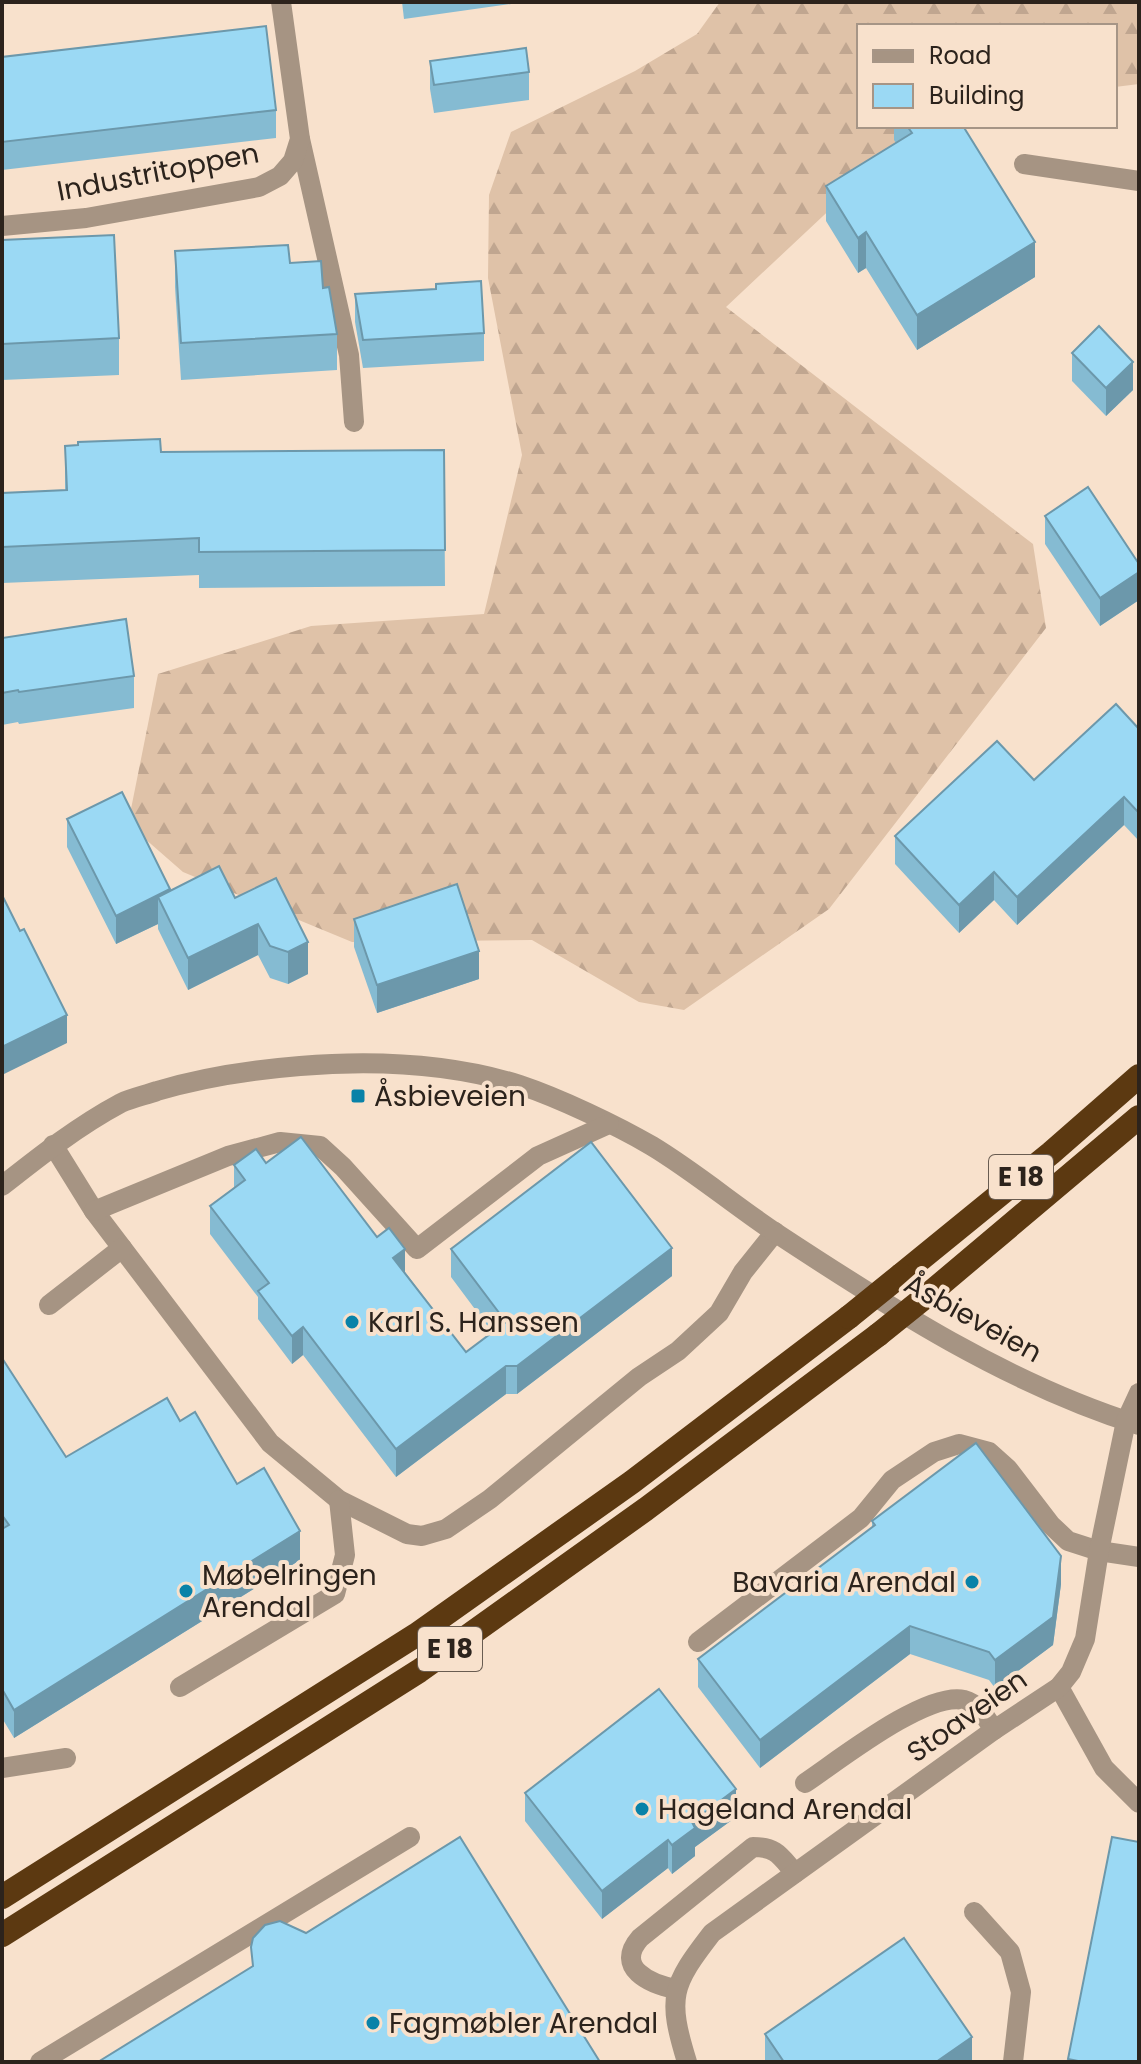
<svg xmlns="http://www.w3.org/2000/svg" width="1141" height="2064" font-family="Poppins,sans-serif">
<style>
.forest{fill:url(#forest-firs)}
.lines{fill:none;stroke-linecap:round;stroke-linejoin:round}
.minor{stroke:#a69483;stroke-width:20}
.highway{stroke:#5c3911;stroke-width:24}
.highway-bridge{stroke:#5c3911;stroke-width:24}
.wall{fill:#85bbd2}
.shaded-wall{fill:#6c98ab}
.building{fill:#9bd9f4;stroke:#6c98ab;stroke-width:2}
.poi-dot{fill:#0982a8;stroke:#f8e1cc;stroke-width:3}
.labels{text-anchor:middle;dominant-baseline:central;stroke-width:8;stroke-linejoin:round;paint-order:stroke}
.shield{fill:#f8e1cc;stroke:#695c51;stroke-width:2}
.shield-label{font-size:26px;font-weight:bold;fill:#2c231c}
.street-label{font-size:28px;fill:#2c231c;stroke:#f8e1cc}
.poi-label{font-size:28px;fill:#2c231c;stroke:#f8e1cc;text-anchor:start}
</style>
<defs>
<pattern id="forest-firs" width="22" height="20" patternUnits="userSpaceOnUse" patternTransform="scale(2)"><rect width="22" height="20" fill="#dfc2a8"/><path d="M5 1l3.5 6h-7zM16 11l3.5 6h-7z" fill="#c0a690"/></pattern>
</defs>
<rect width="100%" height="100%" fill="#f8e1cc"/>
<path class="forest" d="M720,2H1139V84L1115,87V26H859V126H919L726,307L1033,544L1046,628L829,909L684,1010L639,1002L532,940L352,942L183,872L128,824L158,674L311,626L484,614L522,455L488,278L489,195L511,132L635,71L697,34Z"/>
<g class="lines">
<g class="minor">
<path d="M300,139L349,355L354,422"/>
<path d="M1024,164L1139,181"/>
<path d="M2,226L86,218L259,187L280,176L293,161L300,139L281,2"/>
<path d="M53,1145L94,1211L270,1443L339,1500L407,1534L422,1536L446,1529L490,1499L639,1377L678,1351L719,1313L743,1272L775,1232"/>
<path d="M2,1186C40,1156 78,1126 121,1103C132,1098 146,1095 157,1091C204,1077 251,1070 300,1066C373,1060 449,1063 520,1085C559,1098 616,1125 652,1146C695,1172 734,1205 776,1233C890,1308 1008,1384 1139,1425"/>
<path d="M94,1211L228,1156L280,1142L320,1146L343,1167L417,1249L538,1156L609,1124"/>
<path d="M49,1305L122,1248"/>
<path d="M698,1642L861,1518L892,1480L934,1452L959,1444L989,1452L1008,1469L1051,1525L1068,1541L1099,1551L1139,1557"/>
<path d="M180,1687L335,1594L345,1555L339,1500"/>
<path d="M1059,1687L1104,1768L1139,1803"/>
<path d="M2,1768L66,1758"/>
<path d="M805,1783C838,1761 926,1691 964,1700C979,1704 986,1718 994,1730"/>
<path d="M974,1912L1010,1952L1021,1992L1013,2062"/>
<path d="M676,1989C650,1984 614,1968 640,1938L753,1847C777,1847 780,1856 795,1873"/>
<path d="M40,2062L410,1837"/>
<path d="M687,2062C667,1997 671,1986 712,1933L994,1730L1059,1687L1071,1672L1085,1639L1099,1551L1126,1421L1139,1393"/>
</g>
<g class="highway">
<path d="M901,1275L1051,1153L1139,1076"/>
<path d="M929,1294L1139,1117"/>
<path d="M2,1897L416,1635L632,1482L849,1317"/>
<path d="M2,1935L419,1671L646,1509L878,1335"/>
</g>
<g class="highway-bridge">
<path d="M849,1317L901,1275"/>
<path d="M878,1335L929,1294"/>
</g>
</g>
<g class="wall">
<path d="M402,2H525L404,19Z"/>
<path d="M2,57L276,110V138L2,170Z"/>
<path d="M430,61L529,72V100L434,113L430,89Z"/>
<path d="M894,126H963L1035,277L917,350L866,268L858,273L826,221V186L896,143L894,140Z"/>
<path d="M2,240L119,338V375L2,380Z"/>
<path d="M175,251L290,263L323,288L337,334V370L181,380L175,287Z"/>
<path d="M436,289L484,333V361L363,368L355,322V294Z"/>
<path d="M1072,353L1133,390L1106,416L1072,381Z"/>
<path d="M65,446L161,452L444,450L445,586L199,588V575L2,583V493L65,490Z"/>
<path d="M1045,516L1139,564V600L1100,626L1045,544Z"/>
<path d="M2,638L134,676V708L19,724L18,722L2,725Z"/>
<path d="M1139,729V841L1124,825L1017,925L994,900L959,933L895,864V836L1034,780Z"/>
<path d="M67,819L170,891L235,898L276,878L308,974L288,984L270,978L258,955L188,990L158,929V924L116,944L67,847Z"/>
<path d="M354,919L479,979L377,1013L354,947Z"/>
<path d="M266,1163L405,1272L466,1352L492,1332L451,1277V1249L672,1276L517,1394H506L396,1477L303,1355L292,1364L258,1319V1297L210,1234V1206L234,1188V1165Z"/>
<path d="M2,1358L66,1457L180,1421L237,1484L300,1560L14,1738L2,1718Z"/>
<path d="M872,1521L1061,1584L1053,1645L995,1688L989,1680L910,1654L760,1768L698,1687V1659L872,1528Z"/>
<path d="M525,1793L736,1817L695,1847V1856L672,1874L668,1868L602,1919L525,1821Z"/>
<path d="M765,2034L972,2062H765Z"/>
</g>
<g class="shaded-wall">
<path d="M866,232V268L858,273V238Z"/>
<path d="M1035,242V277L917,350V315Z"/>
<path d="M1133,362V390L1106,416V388Z"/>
<path d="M1139,572V600L1100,626V598Z"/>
<path d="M1124,797V825L1017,925V897Z"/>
<path d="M994,872V900L959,933V905Z"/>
<path d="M170,889V917L158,897V924L116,944V916Z"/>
<path d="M258,924V955L188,990V958Z"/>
<path d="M308,942V974L288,984V952Z"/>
<path d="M479,951V979L377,1013V985Z"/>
<path d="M67,1015V1043L2,1075V1047Z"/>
<path d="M672,1248V1276L517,1394V1366Z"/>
<path d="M405,1249V1277L393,1258Z"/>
<path d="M303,1327V1355L292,1364V1336Z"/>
<path d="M506,1366V1394L396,1477V1449Z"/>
<path d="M300,1531V1560L14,1738V1710Z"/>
<path d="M1061,1556V1584L1053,1645L995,1688V1660Z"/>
<path d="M910,1626V1654L760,1768V1740Z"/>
<path d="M736,1789V1817L695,1847V1856L672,1874V1845L692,1822Z"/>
<path d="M668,1840V1868L602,1919V1891Z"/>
<path d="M972,2037V2062H936Z"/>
</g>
<g class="building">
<path d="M266,26L276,110L2,142V57Z"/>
<path d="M526,48L529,72L434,85L430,61Z"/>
<path d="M907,126H963L1035,242L917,315L866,232L858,238L826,186L912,133Z"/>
<path d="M114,235L119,338L2,344V240Z"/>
<path d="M288,245L290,263L321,261L323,288L329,287L337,334L181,343L175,251Z"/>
<path d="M481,281L484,333L363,340L355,294L436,289V284Z"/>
<path d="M1099,326L1133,362L1106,388L1072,353Z"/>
<path d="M160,439L161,452L444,450L445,550L199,552V538L2,547V493L67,490L65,446L78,445V442Z"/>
<path d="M1088,487L1139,564V572L1100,598L1045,516Z"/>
<path d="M126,619L134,676L19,692L18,690L2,693V638Z"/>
<path d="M1116,704L1139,729V813L1124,797L1017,897L994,872L959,905L895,836L997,741L1034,780Z"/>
<path d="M122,792L170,889L116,916L67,819Z"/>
<path d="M219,866L235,898L276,878L308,942L288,952L270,946L258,924L188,958L158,897Z"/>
<path d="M457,884L479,951L377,985L354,919Z"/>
<path d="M2,895L20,931L24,929L67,1015L2,1047Z"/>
<path d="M301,1137L377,1237L389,1228L405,1249L393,1258L466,1352L506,1322L451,1249L591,1142L672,1248L517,1366H506L396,1449L303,1327L292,1336L258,1291L269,1283L210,1206L245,1180L234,1165L256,1149L266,1163Z"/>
<path d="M2,1358L66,1457L167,1398L180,1421L195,1412L237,1484L264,1468L300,1531L14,1710L2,1689V1529L9,1525L2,1515Z"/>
<path d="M976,1443L1061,1556L1053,1617L995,1660L989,1652L910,1626L760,1740L698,1659L875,1525L872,1521Z"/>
<path d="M659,1689L736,1789L692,1822L695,1828L672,1845L668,1840L602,1891L525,1793Z"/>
<path d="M460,1837L600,2062H98L253,1966L251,1947L253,1938L265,1925L280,1921L306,1933Z"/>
<path d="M1112,1837L1139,1842V2062H1083L1068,2059Z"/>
<path d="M904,1938L972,2037L936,2062H784L765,2034Z"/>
</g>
<g class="poi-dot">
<rect x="350" y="1088" width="16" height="16" rx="4"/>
<circle cx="352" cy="1322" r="8"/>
<circle cx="972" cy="1582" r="8"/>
<circle cx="186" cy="1591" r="8"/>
<circle cx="642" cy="1809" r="8"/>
<circle cx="373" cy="2023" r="8"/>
</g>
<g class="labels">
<g class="shield">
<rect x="989" y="1155" width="64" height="44" rx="6"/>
<rect x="418" y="1627" width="64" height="44" rx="6"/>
</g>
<g class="shield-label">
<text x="1021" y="1177">E 18</text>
<text x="450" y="1649">E 18</text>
</g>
<g class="street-label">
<text transform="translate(158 172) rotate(-11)">Industritoppen</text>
<text transform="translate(973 1318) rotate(29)">Åsbieveien</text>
<text transform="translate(967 1716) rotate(-35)">Stoaveien</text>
</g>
<g class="poi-label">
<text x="374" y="1096">Åsbieveien</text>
<text x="368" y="1322">Karl S. Hanssen</text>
<text x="202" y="1575">Møbelringen<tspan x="202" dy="32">Arendal</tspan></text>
<text x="956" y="1582" text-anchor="end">Bavaria Arendal</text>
<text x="658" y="1809">Hageland Arendal</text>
<text x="389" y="2023">Fagmøbler Arendal</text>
</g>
</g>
<rect width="1141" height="2064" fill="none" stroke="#2c231c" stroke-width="8"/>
<rect x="857" y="24" width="260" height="104" fill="#f8e1cc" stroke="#a69586" stroke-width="2"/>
<rect x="873" y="50" width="40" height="12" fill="#a69483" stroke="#a69586" stroke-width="2"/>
<text x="929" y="64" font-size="24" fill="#2c231c">Road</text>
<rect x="873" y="84" width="40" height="24" fill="#9bd9f4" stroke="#a69586" stroke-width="2"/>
<text x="929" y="104" font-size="24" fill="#2c231c">Building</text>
</svg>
